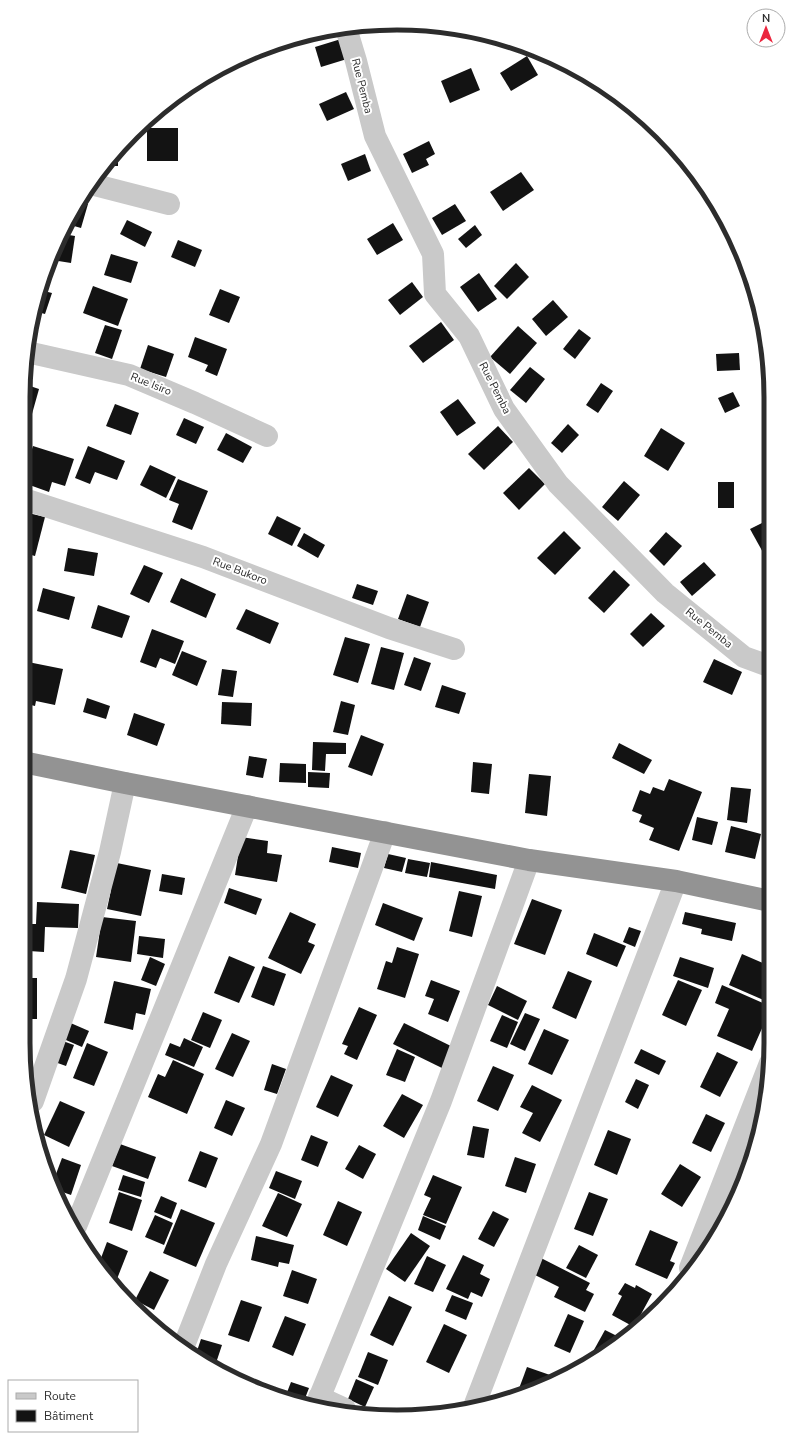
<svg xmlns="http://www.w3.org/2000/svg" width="794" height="1440" font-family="'Nunito Sans',sans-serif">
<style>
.building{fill:#131313}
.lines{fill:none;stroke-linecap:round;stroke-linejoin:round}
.street{stroke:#c9c9c9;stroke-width:22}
.highway{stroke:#939393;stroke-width:22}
.labels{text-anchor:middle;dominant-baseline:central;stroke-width:4;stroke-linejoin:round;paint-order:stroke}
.street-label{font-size:11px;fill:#2c2c2c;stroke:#fff}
.rim{fill:none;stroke:#2c2c2c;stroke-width:5}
</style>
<rect width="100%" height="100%" fill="#fff"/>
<g class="building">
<path d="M373,24H387L365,32L362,26Z"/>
<path d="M341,39L347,59L321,67L315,47Z"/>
<path d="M527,56L538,75L511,91L500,73Z"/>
<path d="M471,68L480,90L450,103L441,81Z"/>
<path d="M346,92L354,109L327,121L319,104Z"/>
<rect x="147" y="128" width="31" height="33"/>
<path d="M429,141L435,154L426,159L429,165L412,173L403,154Z"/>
<path d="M118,149V166H105L116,150Z"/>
<path d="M365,154L371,171L348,181L341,164Z"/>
<path d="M521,172L534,190L503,211L490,192Z"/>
<path d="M79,202L88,204L81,228L67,224L73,210Z"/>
<path d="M455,204L466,221L442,235L432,218Z"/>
<path d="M127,220L152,232L145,247L120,234Z"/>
<path d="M393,223L403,240L377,255L367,239Z"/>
<path d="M475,225L482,235L466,248L458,239Z"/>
<path d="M63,234L75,236L71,263L52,260Z"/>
<path d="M178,240L202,250L195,267L171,257Z"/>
<path d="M111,254L138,262L131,283L104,275Z"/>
<path d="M516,263L529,277L507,299L494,286Z"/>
<path d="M479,273L497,299L478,312L460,287Z"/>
<path d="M412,282L423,297L400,315L388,300Z"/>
<path d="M93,286L128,299L118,326L83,313Z"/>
<path d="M220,289L240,297L229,323L209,315Z"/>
<path d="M40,290L52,293L45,314L34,311L36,300Z"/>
<path d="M553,300L568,317L546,336L532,319Z"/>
<path d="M441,322L454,340L423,363L409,346Z"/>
<path d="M105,325L122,330L112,359L95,353Z"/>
<path d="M518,326L537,343L510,374L490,357Z"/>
<path d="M579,329L591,338L575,359L563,349Z"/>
<path d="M195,337L227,349L217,376L205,371L208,365L188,357Z"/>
<path d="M148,345L174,354L166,377L140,369Z"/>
<path d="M739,353L740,370L717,371L716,354Z"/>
<path d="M530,367L545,379L526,403L510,390Z"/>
<path d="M601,383L613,391L598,413L586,405Z"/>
<path d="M24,384L39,389L32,414L24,411Z"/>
<path d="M733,392L740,406L725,413L718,398Z"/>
<path d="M458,399L476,423L457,436L440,412Z"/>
<path d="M115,404L139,413L131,435L106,426Z"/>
<path d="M184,418L204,427L196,444L176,435Z"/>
<path d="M568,424L579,435L562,453L551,443Z"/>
<path d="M498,426L513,442L484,470L468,454Z"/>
<path d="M661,428L685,443L668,471L644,456Z"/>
<path d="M226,433L252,447L243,463L217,450Z"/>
<path d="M33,446L74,459L65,486L52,482L49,492L24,483V473Z"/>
<path d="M88,446L125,461L117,480L95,472L90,484L75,478Z"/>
<path d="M150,465L176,477L166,498L140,485Z"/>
<path d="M529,468L545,484L519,510L503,493Z"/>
<path d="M178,479L208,491L192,530L172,522L179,504L169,500Z"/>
<path d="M624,481L640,495L618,521L602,507Z"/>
<rect x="718" y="482" width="16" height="26"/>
<path d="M24,512L45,517L35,556L24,553Z"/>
<path d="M277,516L301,528L292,546L268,534Z"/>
<path d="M768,520L769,555L765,556L750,529Z"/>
<path d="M564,531L581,548L555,575L537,558Z"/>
<path d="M666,532L682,546L664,566L649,551Z"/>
<path d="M304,533L325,545L318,558L297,546Z"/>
<path d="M68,548L98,553L94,576L64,571Z"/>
<path d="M704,562L716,575L692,596L680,582Z"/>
<path d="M144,565L163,573L149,603L130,594Z"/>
<path d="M614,570L630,585L604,613L588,598Z"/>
<path d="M181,578L216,594L206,618L170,602Z"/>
<path d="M357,584L378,591L373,605L352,598Z"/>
<path d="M43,588L75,597L69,620L37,611Z"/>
<path d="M407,594L429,602L420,627L398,619Z"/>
<path d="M98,605L130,616L122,638L91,628Z"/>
<path d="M246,609L279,623L270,644L236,629Z"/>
<path d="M651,613L665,626L643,647L630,634Z"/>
<path d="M152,629L184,641L175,664L160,658L156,668L140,662Z"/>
<path d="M345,637L370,644L358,683L333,675Z"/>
<path d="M381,647L404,653L394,690L371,684Z"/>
<path d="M182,651L207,661L197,686L172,675Z"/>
<path d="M414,657L431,663L421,691L404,685Z"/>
<path d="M714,659L742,672L732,695L703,682Z"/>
<path d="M23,661L63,669L55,705L36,701L35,706L23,703Z"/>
<path d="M222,669L237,671L233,697L218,695Z"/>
<path d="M442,685L466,693L459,714L435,707Z"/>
<path d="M87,698L110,706L106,719L83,712Z"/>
<path d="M769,698V713L764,711Z"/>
<path d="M341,701L355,705L348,735L333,732Z"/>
<path d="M222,702L252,703L251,726L221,724Z"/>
<path d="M134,713L165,724L157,746L127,735Z"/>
<path d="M361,735L384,744L372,776L348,767Z"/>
<path d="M313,742L346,743V754H326L325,771L312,770Z"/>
<path d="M619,743L652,760L644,774L612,758Z"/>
<path d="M249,756L267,759L263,778L246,775Z"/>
<path d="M473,762L492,764L489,794L471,792Z"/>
<path d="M280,763L306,764V783L279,782Z"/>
<path d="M308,772L330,773L329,788L308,787Z"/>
<path d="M529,774L551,776L547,816L525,813Z"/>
<path d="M669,779L702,792L679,851L649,840L654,828L639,822L642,815L632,811L640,790L650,794L653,787L664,791Z"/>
<path d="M731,787L751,789L747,823L727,820Z"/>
<path d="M697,817L718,822L712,845L692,840Z"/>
<path d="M731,826L761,834L755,859L725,852Z"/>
<path d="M241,837L268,841L267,853L282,855L277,882L235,875Z"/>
<path d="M332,847L361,853L358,868L329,862Z"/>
<path d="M70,850L95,855L86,894L61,888Z"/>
<path d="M388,854L406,858L402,872L384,868Z"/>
<path d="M408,859L430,863L427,877L405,873Z"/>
<path d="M112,862L151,870L141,916L107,909L111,890Z"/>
<path d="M431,862L497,875L495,889L429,877Z"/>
<path d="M162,874L185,878L182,895L159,891Z"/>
<path d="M229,888L262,899L256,915L224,903Z"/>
<path d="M459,891L482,896L472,937L449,931Z"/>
<path d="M532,899L562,910L545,955L514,944Z"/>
<path d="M37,902L79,904L78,928L45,927L44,952L29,951L30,924H36Z"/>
<path d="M383,903L423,918L414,941L375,925Z"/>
<path d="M290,912L316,924L308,942L315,945L301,974L268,958Z"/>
<path d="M685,912L736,923L732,941L701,934L702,929L682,924Z"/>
<path d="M102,917L136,921L131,962L96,957Z"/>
<path d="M629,927L641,931L635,947L623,942Z"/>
<path d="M594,933L626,946L617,967L586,954Z"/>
<path d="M139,936L165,939L163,958L137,954Z"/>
<path d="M397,947L419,954L405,998L377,989L386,961L392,963Z"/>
<path d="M742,954L770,966V1003L729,985Z"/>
<path d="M229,956L255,967L239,1003L214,993Z"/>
<path d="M150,957L165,964L156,986L141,980Z"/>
<path d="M680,957L714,968L708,988L673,976Z"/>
<path d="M263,966L286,974L274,1006L251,997Z"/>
<path d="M568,971L592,981L576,1019L552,1008Z"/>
<rect x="23" y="978" width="14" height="41"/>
<path d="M431,980L460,991L448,1022L428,1014L434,999L425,996Z"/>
<path d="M678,980L702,990L686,1026L662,1015Z"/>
<path d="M114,981L151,989L145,1015L136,1013L133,1030L104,1023Z"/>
<path d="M722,985L770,1006V1010L752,1051L717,1036L729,1009L715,1003Z"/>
<path d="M497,986L527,1001L518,1020L488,1005Z"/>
<path d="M359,1007L377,1015L357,1060L344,1054L348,1046L342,1044Z"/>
<path d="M203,1012L222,1020L210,1048L191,1040Z"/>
<path d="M525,1013L540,1019L525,1051L510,1044Z"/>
<path d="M502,1015L518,1022L507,1048L490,1041Z"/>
<path d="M66,1021L89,1031L82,1047L59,1037Z"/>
<path d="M404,1023L455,1048L444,1069L393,1044Z"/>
<path d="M544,1029L569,1040L552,1075L528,1064Z"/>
<path d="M232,1033L250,1041L233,1077L215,1069Z"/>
<path d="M184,1038L203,1047L194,1067L165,1055L170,1043L180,1047Z"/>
<path d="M60,1040L74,1045L66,1066L52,1061Z"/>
<path d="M87,1043L108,1052L94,1086L73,1078Z"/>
<path d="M397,1049L415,1057L405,1082L386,1075Z"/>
<path d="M641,1049L666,1061L659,1075L634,1063Z"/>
<path d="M717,1052L738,1062L720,1097L700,1087Z"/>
<path d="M173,1060L204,1074L187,1114L148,1097L158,1074L165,1077Z"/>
<path d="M272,1064L286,1069L277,1094L264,1090Z"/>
<path d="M493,1066L514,1075L498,1111L477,1101Z"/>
<path d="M331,1075L353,1085L338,1117L316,1107Z"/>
<path d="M636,1079L649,1085L638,1109L625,1102Z"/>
<path d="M532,1085L562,1100L540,1142L522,1133L533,1113L520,1107Z"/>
<path d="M402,1094L423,1105L404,1138L383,1126Z"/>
<path d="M226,1100L245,1108L232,1136L214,1128Z"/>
<path d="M60,1101L85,1112L69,1147L44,1135Z"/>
<path d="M706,1114L725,1123L711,1152L692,1143Z"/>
<path d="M473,1126L489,1129L484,1158L467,1155Z"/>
<path d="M608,1130L631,1139L617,1175L594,1165Z"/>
<path d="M311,1135L328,1142L318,1167L301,1160Z"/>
<path d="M120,1144L156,1157L148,1179L112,1166Z"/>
<path d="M359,1145L376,1154L363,1179L345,1169Z"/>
<path d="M200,1151L218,1158L206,1188L188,1181Z"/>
<path d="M515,1157L536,1164L526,1193L505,1186Z"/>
<path d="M62,1158L81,1165L71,1195L57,1190L53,1182Z"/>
<path d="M680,1164L701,1177L682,1207L661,1194Z"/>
<path d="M276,1171L302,1181L295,1199L269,1188Z"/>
<path d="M123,1175L145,1182L141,1197L118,1190Z"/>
<path d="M433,1175L462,1187L446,1224L423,1215L431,1198L424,1195Z"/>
<path d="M119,1192L142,1200L132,1231L109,1223Z"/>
<path d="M589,1192L608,1199L593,1236L574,1229Z"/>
<path d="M278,1193L302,1204L287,1237L262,1226Z"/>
<path d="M161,1196L177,1203L171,1219L154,1212Z"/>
<path d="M338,1201L362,1212L347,1246L323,1235Z"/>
<path d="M181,1209L215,1223L196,1267L163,1253Z"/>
<path d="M493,1211L509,1219L494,1247L478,1239Z"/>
<path d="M155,1215L173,1223L164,1245L145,1237Z"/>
<path d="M423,1216L446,1226L440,1240L418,1230Z"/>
<path d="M650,1230L678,1242L670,1261L675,1263L667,1279L635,1265Z"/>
<path d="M411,1233L430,1246L405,1282L386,1269Z"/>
<path d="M256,1236L294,1245L289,1264L279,1262L278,1267L251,1260Z"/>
<path d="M107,1242L128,1251L115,1284L100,1270L98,1266Z"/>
<path d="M579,1245L598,1255L586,1278L566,1268Z"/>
<path d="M463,1255L484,1265L480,1274L490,1279L482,1297L471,1292L468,1299L446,1289Z"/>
<path d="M427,1256L446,1265L433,1292L414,1284Z"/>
<path d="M539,1257L590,1283L586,1290L594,1294L585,1312L554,1297L559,1287L531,1273Z"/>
<path d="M292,1270L317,1279L308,1304L283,1296Z"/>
<path d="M150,1271L169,1280L154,1310L135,1300Z"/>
<path d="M625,1283L635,1288L636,1285L652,1294L634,1327L612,1315L622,1296L618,1294Z"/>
<path d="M452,1295L473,1303L466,1320L445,1311Z"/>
<path d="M389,1296L412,1307L393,1346L370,1335Z"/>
<path d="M241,1300L262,1307L249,1342L228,1335Z"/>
<path d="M568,1314L584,1321L570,1353L554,1346Z"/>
<path d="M285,1316L306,1324L293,1356L272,1347Z"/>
<path d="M444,1324L467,1335L449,1373L426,1362Z"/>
<path d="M605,1330L621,1338L590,1357Z"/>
<path d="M201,1339L222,1345L215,1366L195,1357Z"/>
<path d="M368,1352L388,1360L378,1385L358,1377Z"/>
<path d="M527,1367L550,1375L546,1385L540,1389L517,1394Z"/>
<path d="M356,1379L374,1387L365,1407L348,1399Z"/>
<path d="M291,1382L309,1388L304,1401L286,1395Z"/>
</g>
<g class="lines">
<g class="street">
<path d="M346,28L356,61L375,136L433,254L435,294L469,336L504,409L558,484L665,593L744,657L769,666"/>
<path d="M91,184L169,204"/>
<path d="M27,352L129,375L195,403L267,436"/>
<path d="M24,499L203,557L389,628L454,649"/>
<path d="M33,1101L76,979L110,852L125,783"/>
<path d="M76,1226L247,806"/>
<path d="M690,1268L770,1063"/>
<path d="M183,1348L216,1264L271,1144L385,832"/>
<path d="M319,1397L345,1409"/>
<path d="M475,1404L676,881"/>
<path d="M316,1406L441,1101L529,860"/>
</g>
<path class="highway" d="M23,762L125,783L529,860L676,881L770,901"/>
</g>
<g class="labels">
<g class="street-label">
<text transform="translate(362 86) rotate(76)">Rue Pemba</text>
<text transform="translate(151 384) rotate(22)">Rue Isiro</text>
<text transform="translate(495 388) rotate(63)">Rue Pemba</text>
<text transform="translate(240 571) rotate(21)">Rue Bukoro</text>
<text transform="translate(709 628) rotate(39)">Rue Pemba</text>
</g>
</g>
<path d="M0 0H794V1440H0ZM397 30H397A367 367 0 0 1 764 397V1043A367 367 0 0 1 397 1410H397A367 367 0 0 1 30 1043V397A367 367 0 0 1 397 30Z" fill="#fff" fill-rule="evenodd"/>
<path class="rim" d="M397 30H397A367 367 0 0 1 764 397V1043A367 367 0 0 1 397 1410H397A367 367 0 0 1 30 1043V397A367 367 0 0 1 397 30Z"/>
<rect x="8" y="1380" width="130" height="52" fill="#ffffff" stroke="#ababab"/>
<rect x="16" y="1393" width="20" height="6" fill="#c9c9c9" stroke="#ababab"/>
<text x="44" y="1400" font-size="12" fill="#2c2c2c">Route</text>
<rect x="16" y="1410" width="20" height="12" fill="#131313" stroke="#ababab"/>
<text x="44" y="1420" font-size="12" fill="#2c2c2c">Bâtiment</text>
<g transform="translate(766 28)"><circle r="19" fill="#ffffff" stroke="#ababab"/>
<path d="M0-3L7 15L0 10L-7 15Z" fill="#eb263e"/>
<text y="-6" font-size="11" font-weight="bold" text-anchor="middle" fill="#2c2c2c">N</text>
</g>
</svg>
